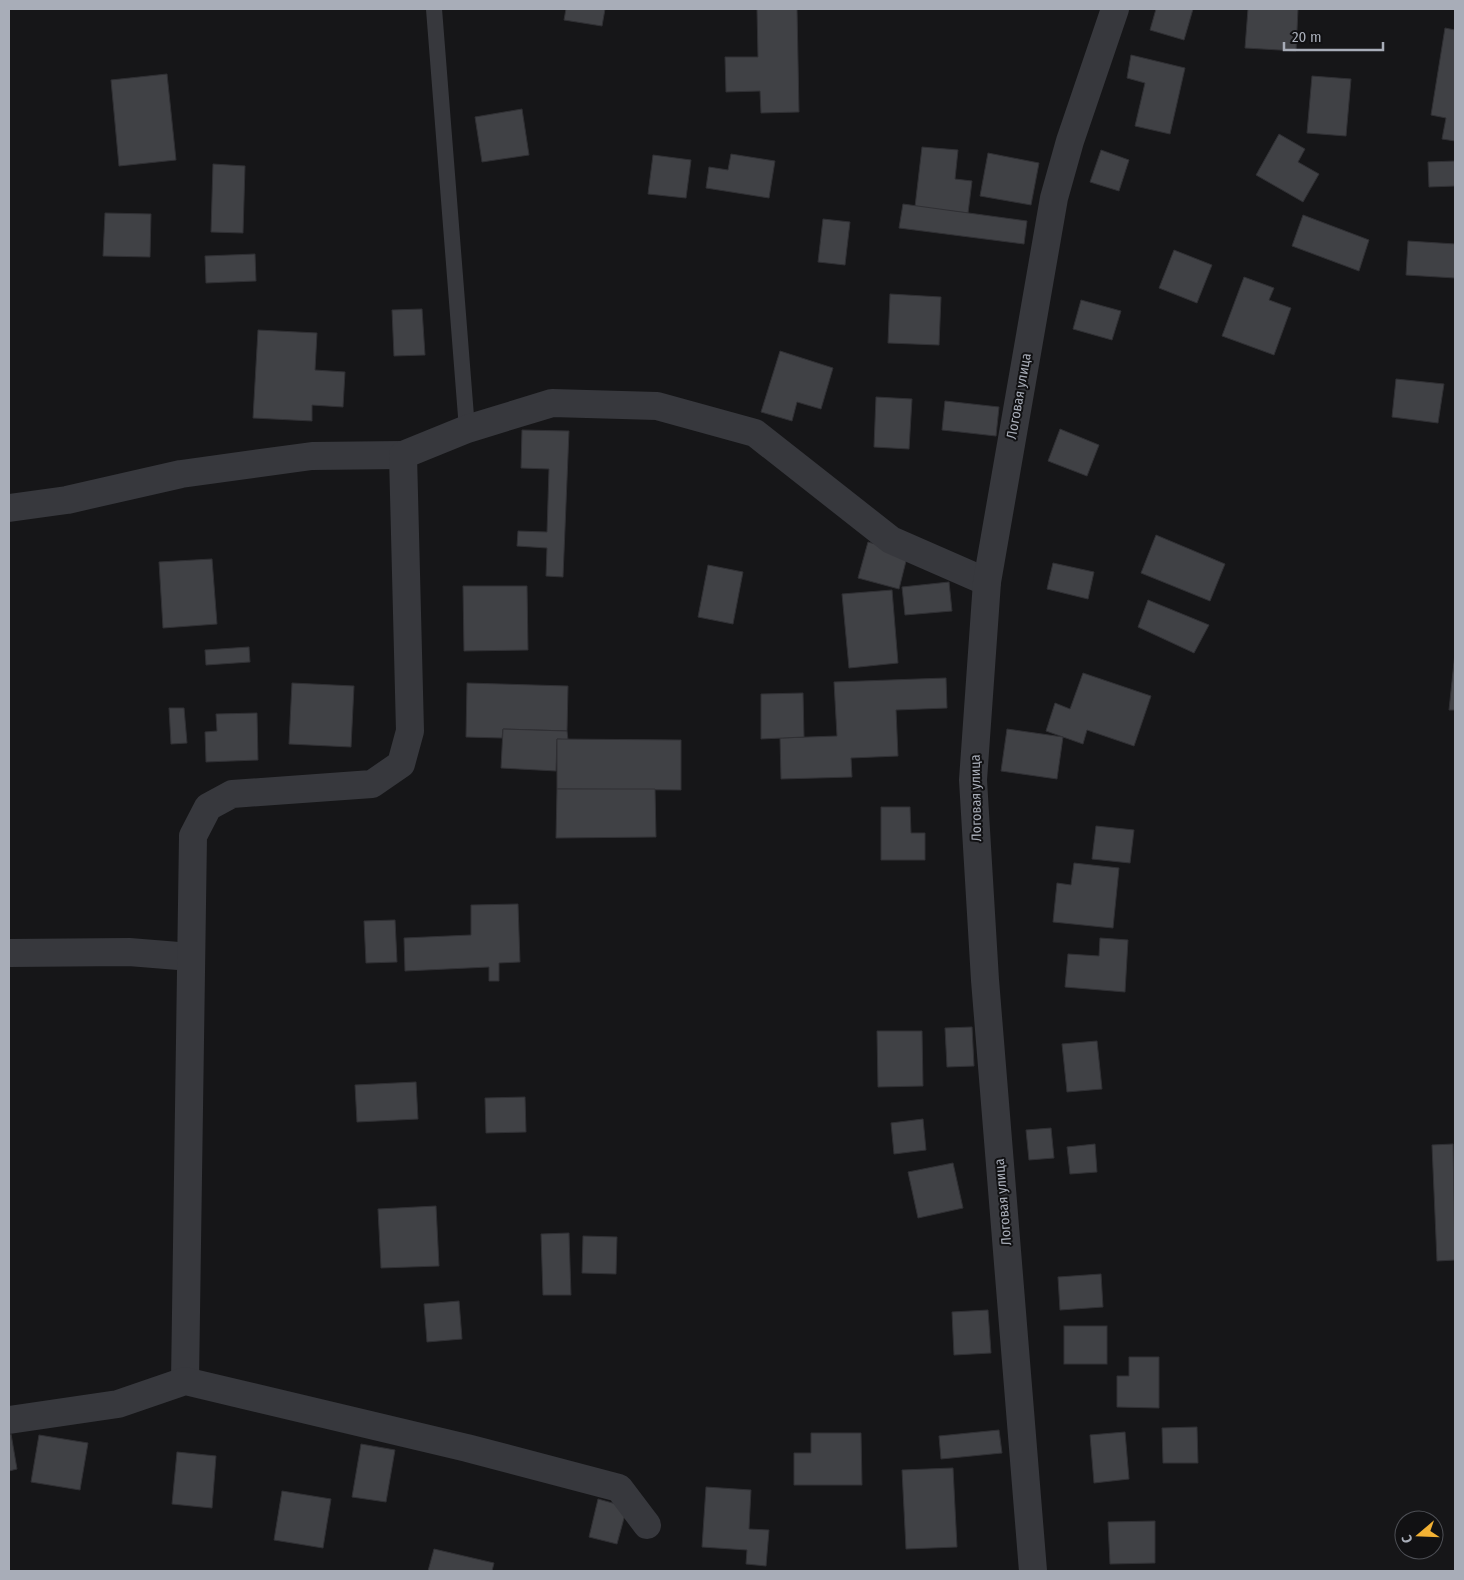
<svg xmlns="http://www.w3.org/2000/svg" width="1464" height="1580" font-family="'Fira Sans Condensed',sans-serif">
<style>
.building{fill:#404145;stroke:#303034}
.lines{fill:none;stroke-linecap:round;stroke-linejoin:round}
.lane{stroke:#37383d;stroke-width:16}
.street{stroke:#37383d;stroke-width:28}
.labels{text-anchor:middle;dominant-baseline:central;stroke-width:4;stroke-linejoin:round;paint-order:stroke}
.street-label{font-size:14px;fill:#a8adb8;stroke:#111113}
</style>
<rect width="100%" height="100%" fill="#161618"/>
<g class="building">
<path d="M566,9H605L602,26L564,20Z"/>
<path d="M757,9H797L799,112L761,113L760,91L726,92L725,57H758Z"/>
<path d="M1156,9H1193L1184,40L1150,30Z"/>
<path d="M1248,9H1298L1296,51L1245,48Z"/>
<path d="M1445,28L1455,30V141L1442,139L1446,118L1431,115Z"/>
<path d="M1131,55L1185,68L1170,134L1135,126L1145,83L1127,78Z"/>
<path d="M167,74L176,160L119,166L111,80Z"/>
<path d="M1312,76L1351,79L1346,136L1307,133Z"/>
<path d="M522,109L529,155L482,162L475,117Z"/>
<path d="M1279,134L1305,149L1298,162L1319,174L1303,202L1256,175Z"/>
<path d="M922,147L958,150L955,179L972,181L968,213L915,207Z"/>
<path d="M1101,150L1129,160L1119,191L1090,182Z"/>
<path d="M988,153L1039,163L1031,205L980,196Z"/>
<path d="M731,154L775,161L769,198L706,188L709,167L728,170Z"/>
<path d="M653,155L691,160L686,198L648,194Z"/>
<path d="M1455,161V186L1429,187L1428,162Z"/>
<path d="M213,164L245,166L243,233L211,232Z"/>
<path d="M903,204L1027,221L1024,244L899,228Z"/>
<path d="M105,213L151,214L150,257L103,256Z"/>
<path d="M1303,215L1369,240L1359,271L1292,246Z"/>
<path d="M823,219L850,222L845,265L818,262Z"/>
<path d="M1408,241L1455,244V278L1406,275Z"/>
<path d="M1174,250L1212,265L1197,303L1159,288Z"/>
<path d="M255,254L256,281L206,283L205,256Z"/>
<path d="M1244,277L1274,288L1269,300L1291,308L1274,355L1222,336Z"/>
<path d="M890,294L941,297L939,345L888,343Z"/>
<path d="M1081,300L1121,311L1112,340L1073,329Z"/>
<path d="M422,309L425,355L394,356L392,310Z"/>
<path d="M258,330L317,333L315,370L345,372L343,407L312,405V421L253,418Z"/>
<path d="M780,351L833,368L821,409L797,402L792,421L761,412Z"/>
<path d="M1396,379L1444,384L1438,423L1392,417Z"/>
<path d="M876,397L912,399L909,449L874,447Z"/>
<path d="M945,401L999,407L996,436L942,430Z"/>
<path d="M1060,429L1099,445L1087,476L1048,461Z"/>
<path d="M522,430L569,431L563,577L546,576L547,548L517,546L518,531L547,532L549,469L521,468Z"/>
<path d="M1156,535L1225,564L1210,601L1141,573Z"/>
<path d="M868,542L908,553L899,589L858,578Z"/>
<path d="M212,559L217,624L163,628L159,562Z"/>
<path d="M1053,563L1094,572L1088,599L1047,589Z"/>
<path d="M708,565L743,572L733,624L698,617Z"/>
<path d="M949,582L952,611L905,615L902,587Z"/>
<path d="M463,586H527L528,650L464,651Z"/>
<path d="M892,590L898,663L849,668L842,594Z"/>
<path d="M1148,600L1209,625L1194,653L1138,627Z"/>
<path d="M249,647L250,662L206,665L205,650Z"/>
<path d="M1455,653V710H1449Z"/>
<path d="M1083,673L1151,696L1134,746L1087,730L1083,744L1046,731L1055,703L1070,709Z"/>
<path d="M946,678L947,708L896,710L898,756L851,758L852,777L781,779L780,738L837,736L834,682Z"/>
<path d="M292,683L354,686L351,747L289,744Z"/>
<path d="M467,683L568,686L567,731L503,729L502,738L466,737Z"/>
<path d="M803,693L804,737L761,739V694Z"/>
<path d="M169,708H184L187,743L171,744Z"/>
<path d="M257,713L258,760L206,762L205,732L217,731L216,714Z"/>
<path d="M503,729L567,731L568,740L557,739L556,771L501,768Z"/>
<path d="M1007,729L1063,737L1057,779L1001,771Z"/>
<path d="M557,739L681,740V790L557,789Z"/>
<path d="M557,789H655L656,837L556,838Z"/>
<path d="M881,807H910L911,833H925V860H881Z"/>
<path d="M1096,826L1134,830L1130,863L1092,859Z"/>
<path d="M1074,863L1119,868L1113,928L1053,922L1057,883L1071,885Z"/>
<path d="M518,904L520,962L499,963V981H489V967L405,971L404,938L471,935V905Z"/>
<path d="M395,920L397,962L366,963L364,921Z"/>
<path d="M1100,938L1128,940L1125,992L1065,987L1068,954L1099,956Z"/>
<path d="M972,1027L974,1066L947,1067L945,1028Z"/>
<path d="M877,1031H922L923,1086L878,1087Z"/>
<path d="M1097,1041L1102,1089L1067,1092L1062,1044Z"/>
<path d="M416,1082L418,1119L357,1122L355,1085Z"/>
<path d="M525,1097L526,1132L486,1133L485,1098Z"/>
<path d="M923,1119L926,1150L894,1154L891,1123Z"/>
<path d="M1051,1128L1054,1158L1029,1160L1026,1130Z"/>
<path d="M1095,1144L1097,1172L1070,1174L1067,1147Z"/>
<path d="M1453,1144L1455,1260L1437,1261L1432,1145Z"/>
<path d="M953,1163L963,1208L918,1218L908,1172Z"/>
<path d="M436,1206L439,1266L381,1268L378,1209Z"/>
<path d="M569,1233L571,1295H543L541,1234Z"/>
<path d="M583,1236L617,1237L616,1274L582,1273Z"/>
<path d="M1101,1274L1103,1307L1060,1310L1058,1277Z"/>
<path d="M459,1301L462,1339L427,1342L424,1304Z"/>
<path d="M988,1310L991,1353L954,1355L952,1312Z"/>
<rect x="1064" y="1326" width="43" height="38"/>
<path d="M1129,1357H1159V1408L1117,1407V1376H1129Z"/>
<path d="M1197,1427L1198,1463H1163L1162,1428Z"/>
<path d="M999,1430L1002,1453L941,1459L939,1436Z"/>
<path d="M1125,1432L1129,1479L1094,1483L1090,1435Z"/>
<path d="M811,1433H861L862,1485H794V1453H811Z"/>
<path d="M11,1434L17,1469L9,1471V1435Z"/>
<path d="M39,1435L88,1443L80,1490L31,1482Z"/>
<path d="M361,1444L395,1450L386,1502L352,1497Z"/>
<path d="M177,1452L216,1456L212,1508L172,1504Z"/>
<path d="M953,1468L957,1547L906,1549L902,1470Z"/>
<path d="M706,1487L751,1490L749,1529L769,1530L766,1566L746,1564L747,1550L702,1547Z"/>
<path d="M282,1491L331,1499L323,1548L274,1540Z"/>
<path d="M598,1499L627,1507L617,1544L589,1537Z"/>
<path d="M1155,1521V1563L1110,1564L1108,1522Z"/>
<path d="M434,1549L494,1563L492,1571H428Z"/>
</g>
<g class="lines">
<path class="lane" d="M434,9L467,429"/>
<g class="street">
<path d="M9,508L67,500L181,474L312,456L403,455"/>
<path d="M9,953L129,952L191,957"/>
<path d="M185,1381L193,836L208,807L232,794L372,784L401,764L410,731L403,455L467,429L552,403L657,406L755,433L891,540L987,582"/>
<path d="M9,1420L118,1404L185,1381L467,1448L619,1488L647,1525"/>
<path d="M1033,1571L985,980L973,780L987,582L1054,198L1070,141L1115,9"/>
</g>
</g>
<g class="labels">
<g class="street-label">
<text transform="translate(1019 396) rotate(-80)">Логовая улица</text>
<text transform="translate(976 798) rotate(-91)">Логовая улица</text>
<text transform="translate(1003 1202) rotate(-95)">Логовая улица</text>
</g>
</g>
<rect width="1464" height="1580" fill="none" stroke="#a8adb8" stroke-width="20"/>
<g transform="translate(1419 1535) rotate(251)"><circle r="24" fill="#111113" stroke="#4d4f55"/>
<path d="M0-4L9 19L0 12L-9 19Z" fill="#f2b134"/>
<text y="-8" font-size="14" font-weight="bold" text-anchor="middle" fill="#a8adb8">С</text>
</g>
<path d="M1284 42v8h99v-8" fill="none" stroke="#a8adb8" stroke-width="2.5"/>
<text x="1292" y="42" font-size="15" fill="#a8adb8" stroke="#111113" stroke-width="4" paint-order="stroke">20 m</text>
</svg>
